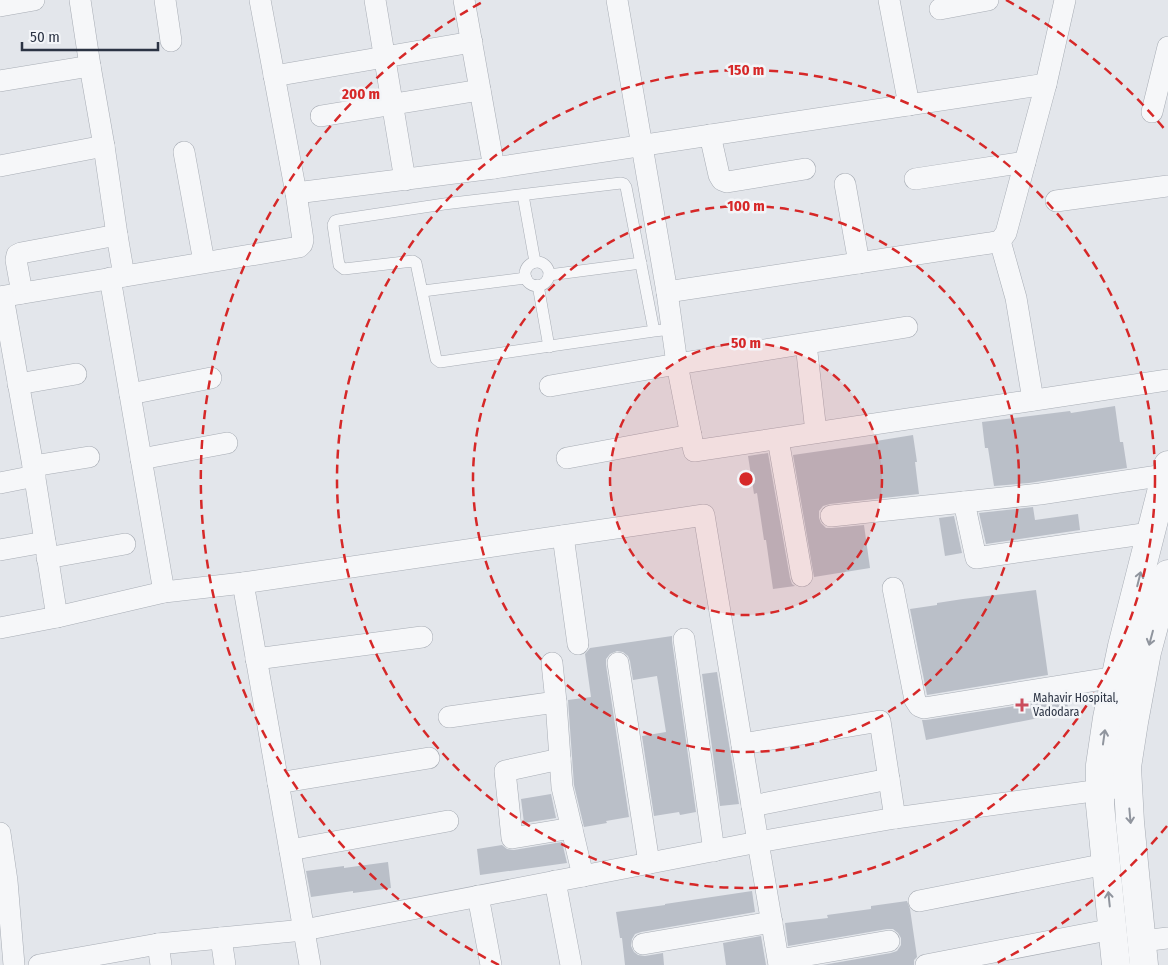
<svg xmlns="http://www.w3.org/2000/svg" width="1168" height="965" font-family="'Fira Sans Condensed',sans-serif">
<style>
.building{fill:#babfc8}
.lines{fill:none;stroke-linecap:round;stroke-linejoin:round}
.service-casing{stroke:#a8adb5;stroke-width:12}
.minor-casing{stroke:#a8adb5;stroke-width:22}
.tertiary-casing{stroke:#a8adb5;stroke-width:29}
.service{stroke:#f6f7f9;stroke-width:11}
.minor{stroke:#f6f7f9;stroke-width:21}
.tertiary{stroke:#f6f7f9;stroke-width:28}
.oneway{stroke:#90959e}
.ring{fill:none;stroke:#d62828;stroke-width:2.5;stroke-dasharray:9 6}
.poi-dot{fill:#cb4d5c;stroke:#f3f5f8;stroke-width:2}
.labels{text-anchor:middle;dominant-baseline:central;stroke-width:5;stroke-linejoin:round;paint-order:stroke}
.poi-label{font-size:12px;fill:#2b3343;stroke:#f3f5f8;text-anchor:start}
.centre{fill:#d62828;stroke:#f3f5f8;stroke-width:2.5}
.ring-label{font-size:15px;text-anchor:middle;font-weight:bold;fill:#d62828;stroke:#f3f5f8;stroke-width:5;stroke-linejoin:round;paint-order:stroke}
</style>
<rect width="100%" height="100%" fill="#e3e6eb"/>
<g class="building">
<path d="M1115 406 1120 442H1123L1127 468 1029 483 994 486 988 448H985L982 422 1070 411 1071 413Z"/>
<path d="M913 435 917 462H915L919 494 830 504 823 506 819 511V518L821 523 826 528H832L864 525 870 568 814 577 793 455 876 443V441Z"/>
<path d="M768 453 790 578 792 584 795 586 773 589 766 540H764L757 493 754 494 748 456Z"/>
<path d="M1033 507 1035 520 1078 514 1080 530 986 544 979 513Z"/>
<path d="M954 516 962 553 945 556 939 518Z"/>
<path d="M1036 590 1048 675 927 695 910 609 937 605V603L963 599Z"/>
<path d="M672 636V641L696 812 680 815 679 812 654 816 642 736 666 732 657 676 633 680 630 661 628 656 623 652 617 651 610 654 606 659V665L629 817 606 821 607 823 584 827 574 785 568 700 591 697 585 654 590 648Z"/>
<path d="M717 672 739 804 720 806 702 674Z"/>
<path d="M1066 698 1069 712 926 740 922 720H926Z"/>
<path d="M551 794 556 818 524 823 521 799Z"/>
<path d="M562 842 567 863 480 875 477 849 502 845 507 849 514 850Z"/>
<path d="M388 862 391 888 353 893V891L311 897 306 871 344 866V868Z"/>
<path d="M752 891 755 912 641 932 635 934 632 939 631 946 634 952 638 955 645 956 663 953 664 965H625L622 938H620L616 912 665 905V904Z"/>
<path d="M907 901 910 909 917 957 914 960V965H823L891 953 897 951 901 945V938L898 933 893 929H887L788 946 785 923 828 918 827 915 871 909V906Z"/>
<path d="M761 936 766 965H726L723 943Z"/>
</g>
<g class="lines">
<g class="service-casing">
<g id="service">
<path d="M523 195 535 262"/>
<circle cx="537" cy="274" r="12"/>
<path d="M549 275 641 263"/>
<path d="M538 285 549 347"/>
<path d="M423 291 526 278"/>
<path d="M654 331 626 187 624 184 621 183 444 204 338 220 335 221 333 225 339 265 344 269 413 261 416 263 436 359 440 362 654 331 672 329"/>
</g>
</g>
<g class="minor-casing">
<g id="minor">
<path d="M80 0 90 66 104 146 117 235 124 276"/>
<path d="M165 0 171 41"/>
<path d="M375 0 405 180"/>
<path d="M464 0 494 168"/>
<path d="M617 0 667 292 677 364 694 451 1168 380"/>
<path d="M889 0 909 105"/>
<path d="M0 6 34 0"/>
<path d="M940 9 988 0"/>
<path d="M274 76 472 42"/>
<path d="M0 81 90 66"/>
<path d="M1152 112 1168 47"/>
<path d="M321 116 480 90"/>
<path d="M710 135 719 175 722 180 727 182 805 169"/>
<path d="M184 152 204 262"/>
<path d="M0 166 104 146"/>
<path d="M915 179 1025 162"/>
<path d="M845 184 859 263"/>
<path d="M296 193 494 168 1046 84"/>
<path d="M1056 201 1168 186"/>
<path d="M1000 241 1016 298 1033 400"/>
<path d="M110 278 164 592"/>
<path d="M667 292 990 243 1000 241 1006 233 1046 84 1065 0"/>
<path d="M22 293 16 260 17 255 21 253 117 235"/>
<path d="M0 297 299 247 302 244 303 240 296 193 260 0"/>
<path d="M3 297 33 466 57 617"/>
<path d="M806 344 816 432"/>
<path d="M18 384 76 374"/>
<path d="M550 386 677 364 907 327"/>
<path d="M130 394 211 378"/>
<path d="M778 439 802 576"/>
<path d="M567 458 691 435"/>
<path d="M141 459 227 443"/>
<path d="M33 466 89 457"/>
<path d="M0 483 35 476"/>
<path d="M964 502 976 558 1150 533"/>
<path d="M831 516 1040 494 1165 475"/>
<path d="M563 536 578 644"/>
<path d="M0 550 45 542"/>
<path d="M47 558 125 544"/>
<path d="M243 583 310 965"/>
<path d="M893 588 915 700 919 706 924 708 1116 677"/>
<path d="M0 628 57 617 164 592 243 583 704 515 758 842 779 965"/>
<path d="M684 639 714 851"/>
<path d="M256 659 422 637"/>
<path d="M552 663 556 702 562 787 583 876"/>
<path d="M618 663 649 863"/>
<path d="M449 717 556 702"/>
<path d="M742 744 880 721 895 818"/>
<path d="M560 759 505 771 512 838 572 828"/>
<path d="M278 783 429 758"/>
<path d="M752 806 889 779"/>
<path d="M0 833 7 881 14 965"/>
<path d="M290 850 448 821"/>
<path d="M555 881 571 965"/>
<path d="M478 896 491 965"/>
<path d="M919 901 1106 864"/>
<path d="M221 938 225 965"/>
<path d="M1142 941 1168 938"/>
<path d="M158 944 161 965"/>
<path d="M643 944 772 922"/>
<path d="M779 960 889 941"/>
<path d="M39 965 158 944 304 930 758 842 895 818 1115 788"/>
<path d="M926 965 1113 929"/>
</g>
</g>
<g class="tertiary-casing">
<g id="tertiary">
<path d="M1116 965 1100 805V765L1107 718 1122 646 1168 465"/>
<path d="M1144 965 1130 822 1127 767 1134 722 1147 652 1168 574"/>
</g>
</g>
<use href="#service" class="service"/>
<use href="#minor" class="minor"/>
<use href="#tertiary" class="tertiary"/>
</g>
<defs><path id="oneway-shaft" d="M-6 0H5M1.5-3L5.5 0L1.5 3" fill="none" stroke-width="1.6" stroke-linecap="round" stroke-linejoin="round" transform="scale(1.25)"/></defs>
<g class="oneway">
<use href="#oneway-shaft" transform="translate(1139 579) rotate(-76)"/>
<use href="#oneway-shaft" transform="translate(1151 638) rotate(105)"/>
<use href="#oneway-shaft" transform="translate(1104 737) rotate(-82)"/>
<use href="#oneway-shaft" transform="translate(1130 816) rotate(85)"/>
<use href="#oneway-shaft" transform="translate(1109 899) rotate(-96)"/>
</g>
<circle cx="746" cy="479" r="136" fill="#d62828" fill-opacity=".12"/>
<g class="ring">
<circle cx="746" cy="479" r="136"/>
<circle cx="746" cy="479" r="273"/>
<circle cx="746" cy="479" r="409"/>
<path d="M1167 826A545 545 0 0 1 993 965M499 965A545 545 0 0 1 486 0M1006 0A545 545 0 0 1 1167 132"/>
</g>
<path class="poi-dot" d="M1019.5 697.5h5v5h5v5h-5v5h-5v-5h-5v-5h5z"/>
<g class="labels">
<g class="poi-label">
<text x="1033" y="698">Mahavir Hospital,<tspan x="1033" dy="14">Vadodara</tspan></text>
</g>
</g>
<circle cx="746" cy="479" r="8" class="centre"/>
<g class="ring-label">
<text x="746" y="75">150 m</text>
<text x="361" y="99">200 m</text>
<text x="746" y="211">100 m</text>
<text x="746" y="348">50 m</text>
</g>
<path d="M22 42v8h136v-8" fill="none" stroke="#2b3343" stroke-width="2.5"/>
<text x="30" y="42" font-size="15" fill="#2b3343" stroke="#f3f5f8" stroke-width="4" paint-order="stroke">50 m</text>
</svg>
